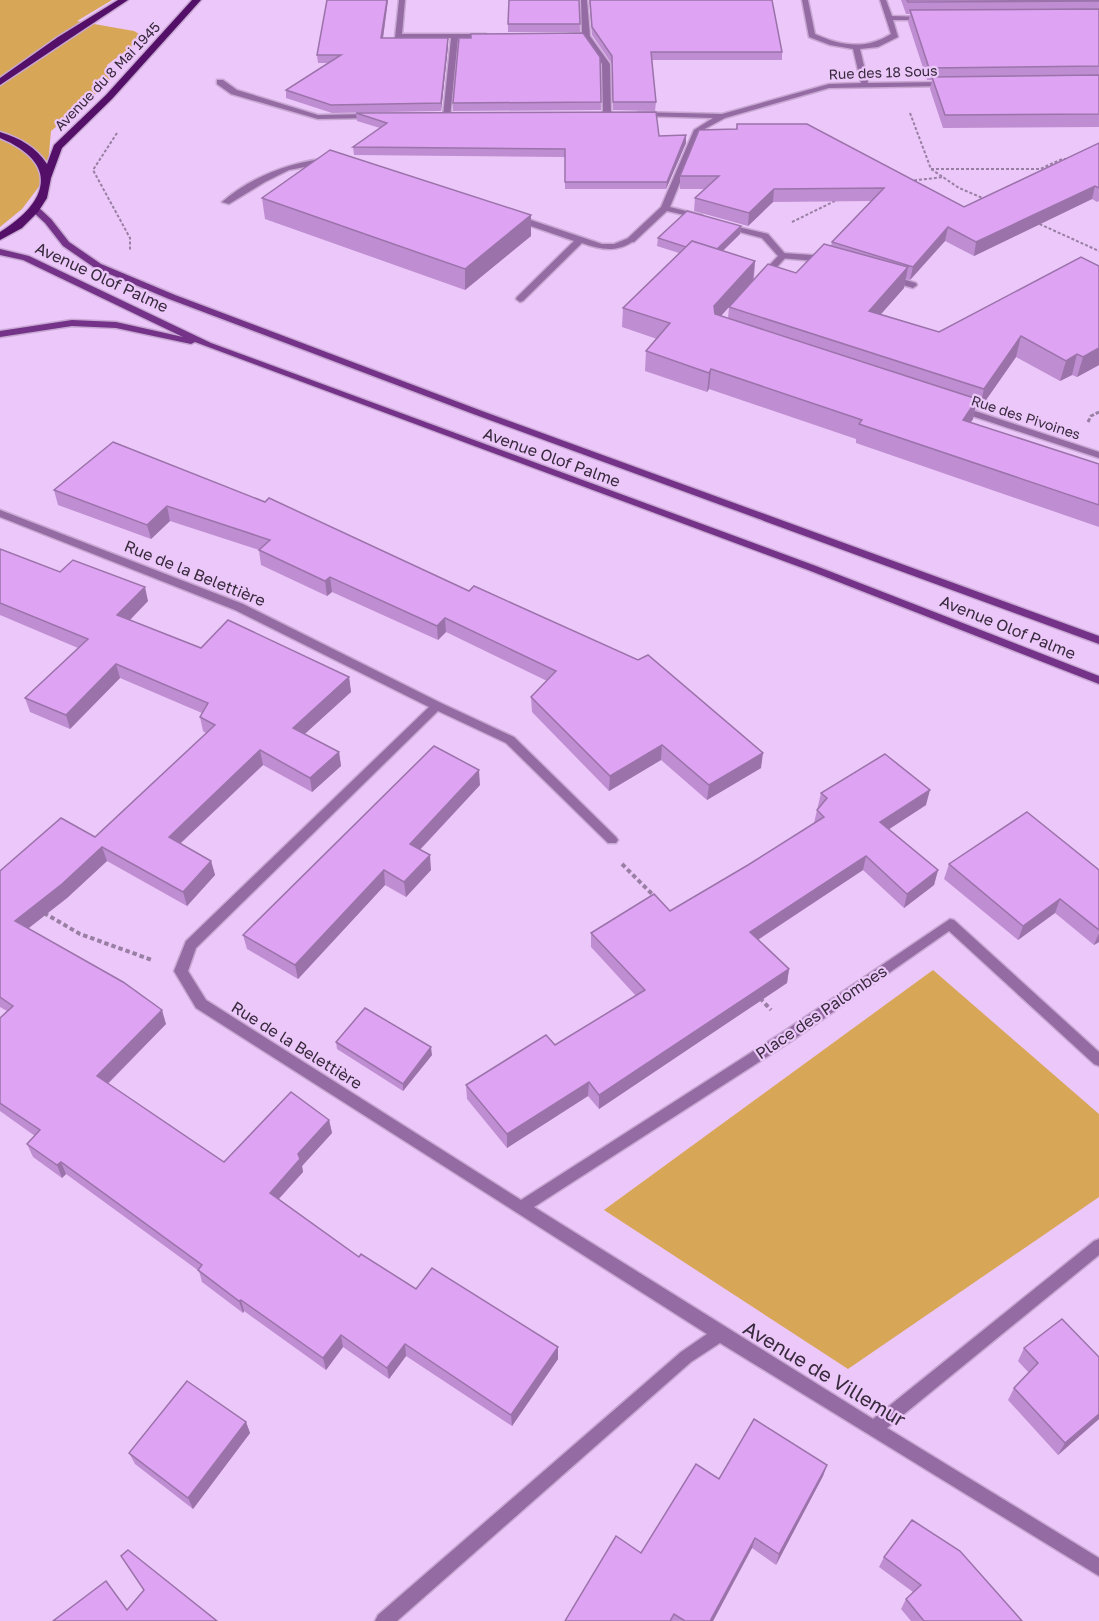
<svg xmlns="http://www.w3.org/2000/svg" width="1099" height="1621" font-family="'Golos Text',sans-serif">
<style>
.green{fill:#d8a657}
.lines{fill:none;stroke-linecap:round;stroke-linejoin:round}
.service-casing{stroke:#c8a8d3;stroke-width:3}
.minor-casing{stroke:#c8a8d3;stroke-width:3}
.secondary-casing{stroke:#c8a8d3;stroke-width:3}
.primary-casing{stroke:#c8a8d3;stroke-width:3}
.path-far2{stroke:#997fa3;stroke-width:2;stroke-dasharray:3 2;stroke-linecap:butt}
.path-far1{stroke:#997fa3;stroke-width:3;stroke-dasharray:4 2;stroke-linecap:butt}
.path{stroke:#997fa3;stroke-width:4;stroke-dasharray:4.5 3;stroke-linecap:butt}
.service{fill:#956ba4;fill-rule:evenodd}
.minor{fill:#956ba4;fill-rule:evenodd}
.secondary{fill:#743388;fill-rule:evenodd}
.primary{fill:#541068;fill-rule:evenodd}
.wall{fill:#bf8dd1;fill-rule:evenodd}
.shaded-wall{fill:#9b73aa}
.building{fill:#dea4f3;stroke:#9b73aa;stroke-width:1.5}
.labels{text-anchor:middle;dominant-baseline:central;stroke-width:4.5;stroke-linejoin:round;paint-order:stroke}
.far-street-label{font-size:14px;fill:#382a3d;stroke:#ecc7f9}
.street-label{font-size:16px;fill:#382a3d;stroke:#ecc7f9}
.near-street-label{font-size:20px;fill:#382a3d;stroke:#ecc7f9}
</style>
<rect width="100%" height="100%" fill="#ecc7f9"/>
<g class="green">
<path d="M0 0H112L77 21 134 31 144 37 107 65 110 82 51 131 47 176 22 209 0 227Z"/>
<path d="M933 970 1099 1114V1197L848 1369 604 1210Z"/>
</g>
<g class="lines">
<g class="service-casing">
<g id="service">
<path d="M328 158 332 160 331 162 289 170 265 182 229 204 222 202C250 177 291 162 328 158Z"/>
<path d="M513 216H519L602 244H614L631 237 635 240C618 253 601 250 582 243L523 301 520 302 516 299 517 297 574 241 513 220Z"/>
<path d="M783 253 826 256 830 259 826 262 780 258V254Z"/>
<path d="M889 275 916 283 917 285 913 288 886 280 885 278Z"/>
</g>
</g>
<g class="minor-casing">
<g id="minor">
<path d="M399 0H405L402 34H486L490 36 486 38H458L450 118 443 116 451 38H395Z"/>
<path d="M581 0H587L590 36 610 64 611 114 607 116 603 114 602 64 584 38H569L565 36 569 34H582Z"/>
<path d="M802 0H808L815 34C841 46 866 50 891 34L880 0H886L892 16 925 17 926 18 923 20H893L898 37 878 47 860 49 868 83 945 82 949 84 945 86 829 88 725 118 701 131 670 207 702 215V219L667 211 634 242H628V238L661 207 694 130 713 118 641 116H638V112L722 114 829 84 861 83 853 49 830 45 809 37Z"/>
<path d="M217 80H223L237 90 318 115 371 114 375 116 371 118 318 119 231 94 217 84Z"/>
<path d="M721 223 768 234 787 256 767 278H761V274L778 256 762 238 721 227Z"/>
<path d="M960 406 1099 452V458L957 411 955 409Z"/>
<path d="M0 510 243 604 441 703 514 737 616 837 618 840 616 843H608L506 743 438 711 196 948 188 971 206 1000 521 1200 783 1032 950 919 954 920 1099 1052V1066L1094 1064 949 931 793 1040 534 1207 873 1419 1094 1241 1099 1239V1255L887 1428 1099 1558V1576L720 1343 691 1362 397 1621H375L378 1615 681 1352 707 1334 196 1008 174 971 186 941 429 707 235 610 0 517Z"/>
</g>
</g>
<g class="secondary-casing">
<g id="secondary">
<path d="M32 207H38L51 219 69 242 101 264 175 295 482 411 1099 636V644L476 415 169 299 95 268 63 246 45 223 32 211Z"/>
<path d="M0 249 29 256 211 343 816 566 1099 676V684L808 570 195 342 191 344 116 328 72 326 0 337V331L72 320 116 322 183 337 23 260 0 255Z"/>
</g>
</g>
<g class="primary-casing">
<g id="primary">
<path d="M118 0H128L0 85V78L58 37Z"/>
<path d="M192 0H201L112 99 62 148 51 178 47 198 38 212 22 228 0 240V232C49 202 60 163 0 138V132C20 138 36 147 47 164L54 145 106 95Z"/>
</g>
</g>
<g class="path-far2">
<path d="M910 113 931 169 959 188 985 199"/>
<path d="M117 133 93 170 130 238V250"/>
<path d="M931 169H1040L1062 159H1068"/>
<path d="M909 181 944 177"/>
<path d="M792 222 839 199"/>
<path d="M1035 222 1099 251"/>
</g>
<path class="path-far1" d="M1088 422 1091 416 1099 412"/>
<g class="path">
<path d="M622 864 655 897"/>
<path d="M44 913 80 934 152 960"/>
<path d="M760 998 771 1010"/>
</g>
<use href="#service" class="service"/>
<use href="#minor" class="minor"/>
<use href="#secondary" class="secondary"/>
<use href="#primary" class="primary"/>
</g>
<g class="wall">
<path d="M327 0H388L383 38H448V46L441 111 332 113 286 98V90L329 63H318L317 55Z"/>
<path d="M579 0 580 32H508V24Z"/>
<path d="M589 0H772L782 52V60H652L656 102 655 111 613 110 612 64 592 35Z"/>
<path d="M901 0H1099V127L943 128 930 89 932 80H927L908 22 910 14H906Z"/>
<path d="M600 57 601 110 453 111V103Z"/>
<path d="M356 113 659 136 686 135V143L666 189H565V157L354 155 353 147 380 128 357 121Z"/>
<path d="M737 124 964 207 1099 143V201L1097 202 1092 199 974 256 945 241 910 280 905 279 904 288 881 314 939 332 1081 257 1099 365 1077 377 1072 375 1060 381 1016 357 979 410 975 409 973 419 970 423 1099 464V527L856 443V439L709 389 707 392 645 371 646 351 657 339 622 327 623 308 679 253 657 246 658 238 741 226 740 234 723 251 755 261 754 279 796 273 831 246 832 242 871 201 773 202 748 226 694 211 695 198 705 189H680V176L736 129ZM729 307 728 318 721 316Z"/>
<path d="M262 198 531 215V236L465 290 265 219Z"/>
<path d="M113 442 761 768 707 800 661 760 609 791 532 712 531 697 547 681 446 632 438 640 332 592 327 596 261 565 259 550 170 521 151 539 58 505 54 490Z"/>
<path d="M0 549 60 572 148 601 130 620 201 648 349 677 351 692 304 734 339 752 341 766 312 792 263 765 180 844 211 861 215 875 187 906 107 861 67 898 28 928 166 1024 108 1084 224 1162 329 1120 332 1133 302 1166 303 1172 279 1199 359 1257 416 1289 558 1359 512 1426 406 1356 389 1379 343 1347 326 1370 244 1311 243 1313 202 1282 199 1271 66 1174 62 1178 33 1157 27 1144 35 1136 0 1111V1018L7 1011 0 1007V871L95 837 206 733 203 731 200 717 202 713 120 678 70 729 30 712 25 698 78 648 0 615Z"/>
<path d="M480 785 420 850 431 870 406 897 385 885 298 979 247 949 243 935Z"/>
<path d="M821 793 926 805 889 829 938 870 934 885 904 908 863 870 758 940 789 969 787 983 599 1109 588 1096 507 1148 467 1099 466 1085 555 1045 636 996 591 947V933L670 911 748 865 814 823Z"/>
<path d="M949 864 1099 870V942L1094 945 1055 913 1018 940 944 879Z"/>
<path d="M336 1042 432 1055 403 1091 337 1049Z"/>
<path d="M1024 1348 1099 1419 1058 1455 1008 1400 1014 1388 1029 1373 1018 1361Z"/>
<path d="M246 1422 250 1433 193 1509 135 1464 129 1453Z"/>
<path d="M827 1465 823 1476 776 1565 752 1548 713 1621H565L641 1553 719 1479Z"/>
<path d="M884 1557 1022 1621H911L901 1609 906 1599 913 1592 879 1567Z"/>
</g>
<g class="shaded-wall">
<path d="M387 0H388L382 45 381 38Z"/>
<path d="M448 38V46L441 111V103Z"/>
<path d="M686 135V143L666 189 667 182Z"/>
<path d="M1095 186 1092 199 974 256 976 242Z"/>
<path d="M774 189 773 202 748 226 749 213Z"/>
<path d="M531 215V236L465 290V269Z"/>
<path d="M741 226 740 234 710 263 711 255Z"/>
<path d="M948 227 945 241 910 280 913 267Z"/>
<path d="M755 261 753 280 712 326 714 306Z"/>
<path d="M908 267 904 288 866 331 869 311Z"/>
<path d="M1021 336 1016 357 979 410 984 389Z"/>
<path d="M1099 348V365L1077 377 1083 357Z"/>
<path d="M1077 354 1072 375 1060 381 1066 361Z"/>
<path d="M711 369 709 389 707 392 709 373Z"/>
<path d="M977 399 973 419 958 440 963 420Z"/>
<path d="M167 506 170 521 151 539 147 525Z"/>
<path d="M330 577 332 592 327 596 325 581Z"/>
<path d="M145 587 148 601 121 629 117 615Z"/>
<path d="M445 618 446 632 438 640 437 626Z"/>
<path d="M116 664 120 678 70 729 66 715Z"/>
<path d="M349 677 351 692 296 742 293 728Z"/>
<path d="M662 745 661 760 609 791 610 776Z"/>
<path d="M260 750 263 765 172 851 169 837Z"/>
<path d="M339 752 341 766 312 792 310 778Z"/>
<path d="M763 753 761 768 707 800 709 785Z"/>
<path d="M479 770 480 785 411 859 410 844Z"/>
<path d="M930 790 926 805 877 837 880 822Z"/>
<path d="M102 847 107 861 67 898 20 935 15 921Z"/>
<path d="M430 855 431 870 406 897 404 882Z"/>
<path d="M866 856 863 870 748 946 750 932Z"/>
<path d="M211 861 215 875 187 906 183 892Z"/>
<path d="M384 870 385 885 298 979 295 965Z"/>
<path d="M938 870 934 885 904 908 907 894Z"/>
<path d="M1060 899 1055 913 1018 940 1023 926Z"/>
<path d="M1099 933V942L1094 945Z"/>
<path d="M789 969 787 983 599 1109V1095Z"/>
<path d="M162 1010 166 1024 102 1089 97 1076Z"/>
<path d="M431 1047 432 1055 403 1091V1084Z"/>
<path d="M589 1082 588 1096 507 1148V1134Z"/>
<path d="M329 1120 332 1133 302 1166 303 1172 273 1205 270 1193 298 1154Z"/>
<path d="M61 1162 66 1174 62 1178 57 1165Z"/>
<path d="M241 1300 244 1311 243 1313 239 1301Z"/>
<path d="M341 1335 343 1347 326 1370 323 1358Z"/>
<path d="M405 1344 406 1356 389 1379 387 1368Z"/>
<path d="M558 1347V1359L512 1426 511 1415Z"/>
<path d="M1099 1414V1419L1058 1455 1065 1443Z"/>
<path d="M246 1422 250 1433 193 1509 188 1498Z"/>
<path d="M827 1465 823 1476 776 1565 779 1554Z"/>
<path d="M755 1538 752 1548 713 1621H710Z"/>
</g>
<g class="building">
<path d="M327 0H387L381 38H448L441 103 331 105 286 90 341 55H317Z"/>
<path d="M509 0H579L580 24H508Z"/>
<path d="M590 0H772L782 52H651L656 102H613L612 56 592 27Z"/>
<path d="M907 0H1099V1L908 2Z"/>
<path d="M1099 9V66L929 68 910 10Z"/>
<path d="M583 33 600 57 601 102 453 103 459 38H471V34Z"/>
<path d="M1099 75V114L945 115 932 77Z"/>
<path d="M656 112 659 136 686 135 667 182H565V149L353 147 387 123 356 113Z"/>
<path d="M737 124H807L964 207 1099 143V188L1095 186 976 242 948 227 913 267 832 242 884 188 774 189 749 213 695 198 719 176H680L699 130 737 129Z"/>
<path d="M330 150 531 215 465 269 262 198Z"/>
<path d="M687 211 741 226 717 249 692 241 686 247 658 238Z"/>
<path d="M692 241 755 261 714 306 715 314 977 399 963 420 1099 464V505L859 424 862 420 711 369 709 373 646 351 670 323 623 308Z"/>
<path d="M824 244 908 267 869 311 939 332 1081 257 1099 266V348L1083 357 1077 354 1066 361 1021 336 984 389 729 307 768 264 796 273Z"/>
<path d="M113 442 265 502 269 498 469 591 474 586 638 660 648 655 763 753 709 785 662 745 610 776 531 697 556 671 445 618 437 626 330 577 325 581 259 550 270 540 167 506 147 525 54 490Z"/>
<path d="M0 549 60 572 73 560 145 587 117 615 201 648 228 620 349 677 293 728 339 752 310 778 260 750 169 837 211 861 183 892 102 847 62 884 15 921 123 982 162 1010 97 1076 224 1162 291 1092 329 1120 298 1154 300 1159 270 1193 359 1257 361 1254 416 1289 432 1268 558 1347 511 1415 405 1344 387 1368 341 1335 323 1358 241 1300 239 1301 198 1270 202 1265 61 1162 57 1165 27 1144 40 1130 0 1103V1018L13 1006 0 997V871L61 818 95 837 215 725 200 717 208 703 116 664 66 715 25 698 88 639 0 603Z"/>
<path d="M434 746 479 770 410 844 430 855 404 882 384 870 295 965 243 935Z"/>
<path d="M885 754 930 790 880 822 938 870 907 894 866 856 750 932 789 969 599 1095 589 1082 507 1134 466 1085 546 1035 555 1045 645 990 591 933 654 894 670 911 748 865 824 817 817 810 827 798 821 793Z"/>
<path d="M1027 812 1099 870V930L1060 899 1023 926 949 864Z"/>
<path d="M365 1008 431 1047 403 1084 336 1042Z"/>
<path d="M1062 1319 1099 1357V1414L1065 1443 1014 1388 1038 1363 1024 1348Z"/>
<path d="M187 1381 246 1422 188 1498 129 1453Z"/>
<path d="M754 1419 827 1465 779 1554 755 1538 710 1621H685L674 1614 670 1621H565L616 1536 641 1553 696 1464 719 1479Z"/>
<path d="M912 1520 960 1551 1022 1621H924L906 1599 921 1585 884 1557Z"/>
<path d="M128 1550 217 1621H53L106 1581 127 1610 144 1590 121 1556Z"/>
</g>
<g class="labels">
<g class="far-street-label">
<text transform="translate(883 72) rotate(-2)">Rue des 18 Sous</text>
<text transform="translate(107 76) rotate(-46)">Avenue du 8 Mai 1945</text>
<text transform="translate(1026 417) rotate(18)">Rue des Pivoines</text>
</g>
<g class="street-label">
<text transform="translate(102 277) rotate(25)">Avenue Olof Palme</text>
<text transform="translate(552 457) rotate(20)">Avenue Olof Palme</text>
<text transform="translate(195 573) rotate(22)">Rue de la Belettière</text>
<text transform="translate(1008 627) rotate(22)">Avenue Olof Palme</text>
<text transform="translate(821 1012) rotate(-34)">Place des Palombes</text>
<text transform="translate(297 1045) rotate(32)">Rue de la Belettière</text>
</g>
<g class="near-street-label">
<text transform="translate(825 1373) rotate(31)">Avenue de Villemur</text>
</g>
</g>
</svg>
